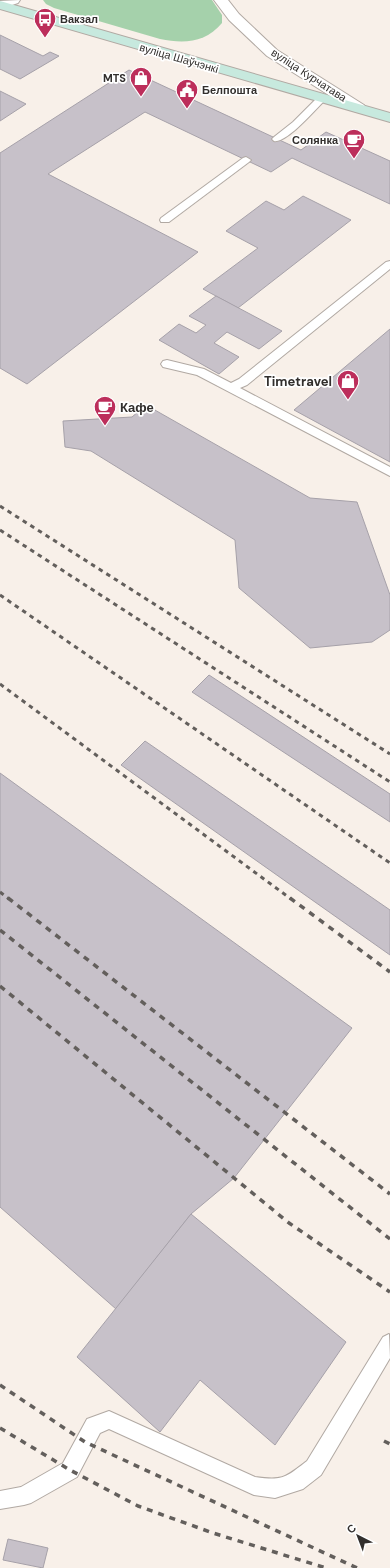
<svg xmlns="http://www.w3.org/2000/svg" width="390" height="1568" font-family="'DM Sans',sans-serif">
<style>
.green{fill:#a5d1ab}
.building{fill:#c7c1c9;stroke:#a6a1a9}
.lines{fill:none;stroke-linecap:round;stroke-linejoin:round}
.service-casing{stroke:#b1a9a3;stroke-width:2}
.minor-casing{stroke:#b1a9a3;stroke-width:2}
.secondary-casing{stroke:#b1a9a3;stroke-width:2}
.service{fill:#fff;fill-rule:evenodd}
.minor{fill:#fff;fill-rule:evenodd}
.secondary{fill:#c7e9de;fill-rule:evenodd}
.rail-far1{stroke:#635f5c;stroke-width:3;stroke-dasharray:4.5 4.5;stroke-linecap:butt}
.rail{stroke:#635f5c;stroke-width:3.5;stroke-dasharray:6 6;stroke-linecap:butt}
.labels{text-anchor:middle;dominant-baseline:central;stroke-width:3.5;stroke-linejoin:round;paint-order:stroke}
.far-poi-label{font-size:11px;font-weight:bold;fill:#322f2d;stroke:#fff;text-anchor:start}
.far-street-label{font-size:11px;fill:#322f2d;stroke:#fff}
.poi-label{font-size:13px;font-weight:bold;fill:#322f2d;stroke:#fff;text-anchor:end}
</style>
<rect width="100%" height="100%" fill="#f8f0e9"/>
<path class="green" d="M43 0H212L222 15V23C205 43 184 44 160 39L54 8 46 4Z"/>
<g class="building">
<path d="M0 35 43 56 50 52 59 56 20 79 0 69Z"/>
<path d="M129 70 301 150 326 132 390 161V204L292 158 271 172 145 112 48 174 198 252 27 384 0 368V153Z"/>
<path d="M0 91 26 104 0 121Z"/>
<path d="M303 196 351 220 238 308 203 289 258 248 226 231 266 201 284 210Z"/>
<path d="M216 296 282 331 259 349 227 332 214 343 239 357 219 374 159 340 179 324 196 333 206 325 189 316Z"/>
<path d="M390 329V462L294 410Z"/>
<path d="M146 405 310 498 357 502 390 595V630L372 642 310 648 239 588 235 540 91 451 65 447 63 421 132 417Z"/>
<path d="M209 675 390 794V822L192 692Z"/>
<path d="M145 741 390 910V955L121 765Z"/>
<path d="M0 773 352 1028 234 1178 191 1214 116 1309 0 1207Z"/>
<path d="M191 1214 346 1342 275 1445 200 1380 160 1432 77 1357Z"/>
<path d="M8 1539 48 1548 43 1568 3 1560Z"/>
</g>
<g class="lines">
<g class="service-casing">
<g id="service">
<path d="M322 95 327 98 325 100C316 109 286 144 274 141L272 139 274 137 293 122 319 96Z"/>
<path d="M246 157 251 160 249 162 169 222H161L160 220 161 218 243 158Z"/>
<path d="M390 261V269L247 385 240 388 390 467V476L197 375 163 367 161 364 163 361 167 360 204 369 231 383 239 379 386 262Z"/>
<path d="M389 1334 390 1358 321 1475 303 1489 275 1498 254 1495 109 1429 100 1433 77 1477 31 1503 24 1505 0 1509V1491L21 1487 63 1463 87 1419 109 1411 255 1477C283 1481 285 1478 307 1461L383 1337Z"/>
</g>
</g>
<g class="minor-casing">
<g id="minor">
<path d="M20 0 18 3 0 9V1Z"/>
<path d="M214 0H228L239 14 277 50 364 105 366 108 364 111 359 112 354 111 267 56 229 20Z"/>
</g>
</g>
<g class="secondary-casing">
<path id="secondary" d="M0 1 390 113V122L0 9Z"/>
</g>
<use href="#service" class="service"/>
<use href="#minor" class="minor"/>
<use href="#secondary" class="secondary"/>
<g class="rail-far1">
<path d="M0 506 390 754"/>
<path d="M0 530 390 782"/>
<path d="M0 595 390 863"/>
<path d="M0 684 291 899"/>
<path d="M0 892 9 899"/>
</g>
<g class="rail">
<path d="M8 898 390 1194"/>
<path d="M290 898 390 972"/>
<path d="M0 930 390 1239"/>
<path d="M0 986 289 1223 390 1292"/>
<path d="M0 1385 85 1442 357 1568"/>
<path d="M0 1428 70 1470 138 1506 213 1533 326 1568"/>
<path d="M384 1441 390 1444"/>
</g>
</g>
<defs>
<g id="bus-pin" transform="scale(1.15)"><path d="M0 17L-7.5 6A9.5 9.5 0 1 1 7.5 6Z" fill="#bc2e5b" stroke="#fff"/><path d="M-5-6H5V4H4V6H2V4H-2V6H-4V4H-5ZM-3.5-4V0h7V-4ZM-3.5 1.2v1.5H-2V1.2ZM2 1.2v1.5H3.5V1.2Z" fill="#fff"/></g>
<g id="shop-pin" transform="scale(1.15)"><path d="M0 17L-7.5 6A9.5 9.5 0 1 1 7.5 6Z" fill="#bc2e5b" stroke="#fff"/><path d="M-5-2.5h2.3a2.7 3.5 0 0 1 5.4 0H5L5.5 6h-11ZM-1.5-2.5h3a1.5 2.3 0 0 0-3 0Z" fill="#fff"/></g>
<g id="civic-pin" transform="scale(1.15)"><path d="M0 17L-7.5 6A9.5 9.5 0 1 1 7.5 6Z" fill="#bc2e5b" stroke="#fff"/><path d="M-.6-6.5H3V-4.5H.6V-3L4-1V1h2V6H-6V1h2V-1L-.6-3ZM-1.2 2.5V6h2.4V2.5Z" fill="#fff"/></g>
<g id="cafe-pin" transform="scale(1.15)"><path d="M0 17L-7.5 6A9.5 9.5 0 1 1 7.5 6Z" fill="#bc2e5b" stroke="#fff"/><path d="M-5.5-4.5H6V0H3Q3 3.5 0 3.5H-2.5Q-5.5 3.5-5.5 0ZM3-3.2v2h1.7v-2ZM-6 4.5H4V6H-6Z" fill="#fff"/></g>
</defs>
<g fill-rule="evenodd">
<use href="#bus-pin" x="45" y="19"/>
<use href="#shop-pin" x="141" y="78"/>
<use href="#civic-pin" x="187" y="90"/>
<use href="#cafe-pin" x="354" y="140"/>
<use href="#shop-pin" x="348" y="381"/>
<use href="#cafe-pin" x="105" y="407"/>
</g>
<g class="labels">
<g class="far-poi-label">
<text x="60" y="19">Вакзал</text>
<text x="126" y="78" text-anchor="end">MTS</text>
<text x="202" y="90">Белпошта</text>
<text x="338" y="140" text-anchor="end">Солянка</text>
</g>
<g class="far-street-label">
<text transform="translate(179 58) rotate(16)">вуліца Шаўчэнкі</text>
<text transform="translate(309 75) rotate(33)">вуліца Курчатава</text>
</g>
<g class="poi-label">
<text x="332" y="381">Timetravel</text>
<text x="120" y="407" text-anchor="start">Кафе</text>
</g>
</g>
<g transform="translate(358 1536) rotate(318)" stroke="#ffffff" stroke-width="3" paint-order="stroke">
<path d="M0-3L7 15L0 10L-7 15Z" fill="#322f2d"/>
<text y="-6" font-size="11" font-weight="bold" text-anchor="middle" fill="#322f2d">С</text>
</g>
</svg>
